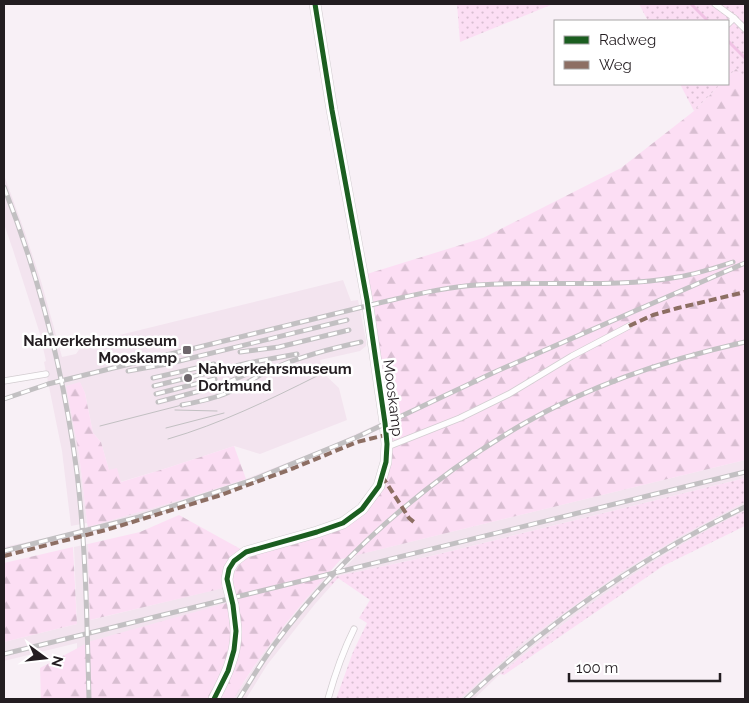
<svg xmlns="http://www.w3.org/2000/svg" width="749" height="703" font-family="Raleway,sans-serif">
<style>
.built{fill:#f3e4ef;fill-rule:evenodd}
.grass{fill:url(#grass-dots)}
.forest{fill:url(#forest-firs)}
.lines{fill:none;stroke-linecap:round;stroke-linejoin:round}
.stream{stroke:#f1c2e5;stroke-width:3}
.lane-casing{stroke:#d3cdd1;stroke-width:7}
.street-casing{stroke:#d3cdd1;stroke-width:12}
.lane{stroke:#fefdfe;stroke-width:5.5}
.street{stroke:#fefdfe;stroke-width:11}
.tram{stroke:#c2c0c2;stroke-width:1}
.rail-casing{stroke:#c2c0c2;stroke-width:5}
.rail{stroke:#fff;stroke-width:3;stroke-dasharray:9;stroke-linecap:butt}
.street-bridge-casing{stroke:#d3cdd1;stroke-width:12;stroke-linecap:butt}
.street-bridge{stroke:#fefdfe;stroke-width:11}
.quiet{stroke:#8d6e63;stroke-width:4;stroke-dasharray:8 4;stroke-linecap:butt}
.cycleway-casing{stroke:#fff;stroke-width:8}
.cycleway{stroke:#1b5e20;stroke-width:5}
.poi-dot{fill:#6e676c;stroke:#fff;stroke-width:2}
.labels{text-anchor:middle;dominant-baseline:central;stroke-width:5;stroke-linejoin:round;paint-order:stroke}
.poi-label{font-size:15px;font-weight:bold;fill:#231d21;stroke:#fff;text-anchor:end}
.street-label{font-size:15px;fill:#231d21;stroke:#fff}
</style>
<defs>
<pattern id="grass-dots" width="8" height="8" patternUnits="userSpaceOnUse" patternTransform="scale(1.25)"><rect width="8" height="8" fill="#fcdef4"/><path d="M2 2h.1M6 6h.1" fill="none" stroke="#d8bed1" stroke-width="1.8" stroke-linecap="round"/></pattern>
<pattern id="forest-firs" width="22" height="20" patternUnits="userSpaceOnUse" patternTransform="scale(1.25)"><rect width="22" height="20" fill="#fcdef4"/><path d="M5 1l3.5 6h-7zM16 11l3.5 6h-7z" fill="#d8bed1"/></pattern>
</defs>
<rect width="100%" height="100%" fill="#f8f0f6"/>
<g class="built">
<path d="M4 175 24 230 41 281 62 357 76 354 83 344 343 280 351 301 358 300 366 340V346L360 351 320 360 323 373 339 388 347 420 260 454 234 446 167 468 120 482 109 470 101 442 93 433 85 393 80 383 67 386 79 454 87 523 71 526 62 451 44 362 46 361 40 334 13 250 4 224Z"/>
<path d="M380 423 381 429 271 475 201 499 150 515 94 531 4 554V547L56 536 184 499 246 479 330 446Z"/>
<path d="M745 460V478L431 556 337 576 330 585 331 586 315 604 267 665 246 699H234L239 690 266 649 321 581 77 653V643L4 661V642L77 624 74 547 88 544 91 620ZM356 556 337 576 323 579 341 559Z"/>
<path d="M745 502V511L670 551 625 580 577 614 534 646 500 674 474 699H460L525 641 620 573 681 536Z"/>
</g>
<g class="grass">
<path d="M457 4H553L460 42Z"/>
<path d="M639 4H745V78L736 69 728 77V21H648Z"/>
<path d="M680 84H721L694 111Z"/>
<path d="M745 478V502L681 536 620 573 525 641 460 699H336L353 652 367 623 359 618 370 600 338 578 331 586 329 584 337 576 431 556Z"/>
<path d="M745 511V526L663 566 504 675 500 674C576 612 656 553 745 511Z"/>
</g>
<g class="forest">
<path d="M736 69 745 78V460L341 559C321 581 302 603 284 626 266 649 248 673 234 699H41L40 668 91 641 227 603 228 587 90 620 88 544 140 532 179 515 246 552 342 523 382 490 390 440 372 295 367 274 483 238 621 168 694 111 721 84H728V77Z"/>
<path d="M80 382 85 393 93 433 101 442 109 470 117 468 121 482 167 468 234 446 246 479 184 499 88 527 87 523 79 454 66 386Z"/>
<path d="M73 547 77 624 4 642V563Z"/>
</g>
<g class="lines">
<g class="stream">
<path d="M691 4 708 21"/>
<path d="M728 41 745 58"/>
</g>
<g class="lane-casing">
<g id="lane">
<path d="M715 4 734 18 745 29"/>
<path d="M728 24 734 18"/>
<path d="M4 381 46 374"/>
<path d="M387 447 460 418 509 394 572 356 629 326"/>
<path d="M328 699C335 674 342 653 354 629"/>
</g>
</g>
<g class="street-casing">
<g id="street">
<path d="M228 586 227 579 229 569 234 561 246 552 317 532 343 523 362 509 379 486 386 462 387 444 385 423 367 300 332 110 315 4"/>
<path d="M214 699C225 678 236 656 236 632 236 623 234 614 233 605"/>
</g>
</g>
<use href="#lane" class="lane"/>
<use href="#street" class="street"/>
<g class="tram">
<path d="M175 410 217 411"/>
<path d="M100 426 182 405"/>
<path d="M166 428 224 413"/>
<path d="M168 439C220 424 269 400 317 376"/>
</g>
<g class="rail-casing">
<g id="rail">
<path d="M4 187C40 279 64 375 77 473 86 548 87 624 89 699"/>
<path d="M240 352 279 347 349 330"/>
<path d="M128 371 167 364 347 320"/>
<path d="M153 378 214 364"/>
<path d="M154 386 248 363 297 354"/>
<path d="M156 394 215 379"/>
<path d="M4 399 48 384 383 302C414 295 445 287 477 285 544 280 612 289 678 277 697 274 715 268 733 262"/>
<path d="M158 402 219 386 268 365"/>
<path d="M182 405C197 402 213 399 227 393 245 385 261 373 279 366 306 355 333 348 361 342"/>
<path d="M4 551 139 517 250 481 357 437 497 371 745 263"/>
<path d="M4 654 745 472"/>
<path d="M239 699C250 681 261 663 274 645 341 555 426 481 523 424 591 385 669 359 745 342"/>
<path d="M466 699C549 622 643 556 745 507"/>
</g>
</g>
<use href="#rail" class="rail"/>
<g class="street-bridge-casing">
<path id="street-bridge" d="M228 586 233 605"/>
</g>
<use href="#street-bridge" class="street-bridge"/>
<g class="quiet">
<path d="M629 326 653 315 678 308 745 292"/>
<path d="M382 476 409 518 415 523"/>
<path d="M4 556 106 530 218 496 294 468 357 442 386 435"/>
</g>
<g class="cycleway-casing">
<path id="cycleway" d="M214 699 228 671 234 650 236 631 233 605 227 579 229 569 234 561 246 552 317 532 343 523 362 509 379 486 386 462 387 444 385 423 367 300 332 110 315 4"/>
</g>
<use href="#cycleway" class="cycleway"/>
</g>
<g class="poi-dot">
<rect x="182" y="345" width="10" height="10" rx="2.5"/>
<circle cx="188" cy="378" r="5"/>
</g>
<g class="labels">
<g class="poi-label">
<text x="177" y="341">Nahverkehrsmuseum<tspan x="177" dy="17">Mooskamp</tspan></text>
<text x="198" y="369" text-anchor="start">Nahverkehrsmuseum<tspan x="198" dy="17">Dortmund</tspan></text>
</g>
<g class="street-label">
<text transform="translate(393 398) rotate(83)">Mooskamp</text>
</g>
</g>
<rect width="749" height="703" fill="none" stroke="#231d21" stroke-width="10"/>
<rect x="554" y="20" width="175" height="65" fill="#ffffff" stroke="#a7a5a6"/>
<rect x="564" y="36" width="25" height="8" fill="#1b5e20" stroke="#a7a5a6"/>
<text x="599" y="45" font-size="15" fill="#231d21">Radweg</text>
<rect x="564" y="61" width="25" height="8" fill="#8d6e63" stroke="#a7a5a6"/>
<text x="599" y="70" font-size="15" fill="#231d21">Weg</text>
<g transform="translate(45 658) rotate(105)" stroke="#ffffff" stroke-width="4" paint-order="stroke">
<path d="M0-4L9 19L0 12L-9 19Z" fill="#231d21"/>
<text y="-8" font-size="14" font-weight="bold" text-anchor="middle" fill="#231d21">N</text>
</g>
<path d="M569 673v8h151v-8" fill="none" stroke="#231d21" stroke-width="2.5"/>
<text x="576" y="673" font-size="15" fill="#231d21" stroke="#ffffff" stroke-width="4" paint-order="stroke">100 m</text>
</svg>
